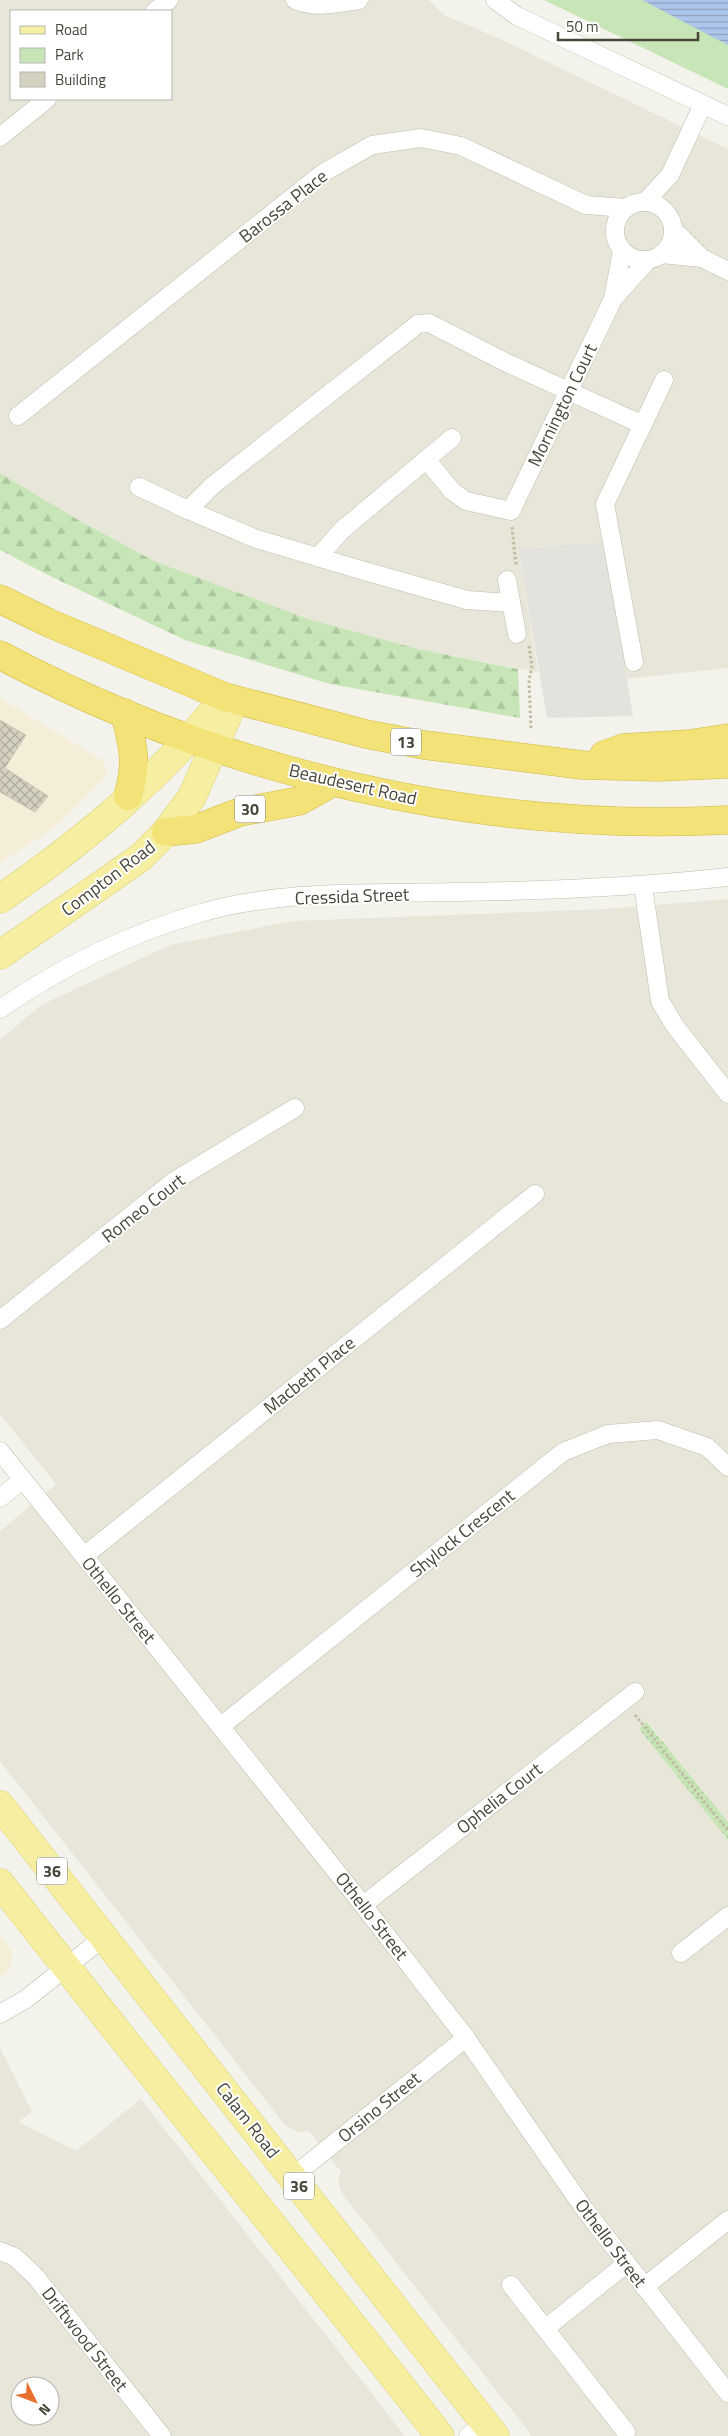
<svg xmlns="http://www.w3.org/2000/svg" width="728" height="2436" font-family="'Titillium Web',sans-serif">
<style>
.residential{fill:#e7e6d9;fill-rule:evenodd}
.commercial{fill:#f4eed8}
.industrial{fill:#e4e2dc}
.grass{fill:url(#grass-dots)}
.forest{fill:url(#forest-firs)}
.green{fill:#c7e5b7}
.water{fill:url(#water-rules)}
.building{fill:url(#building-cross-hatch);stroke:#cfcab5}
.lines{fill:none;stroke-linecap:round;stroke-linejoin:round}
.street-casing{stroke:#bfbdae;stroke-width:19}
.primary-casing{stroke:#dbd172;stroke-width:29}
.highway-casing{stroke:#d1bb47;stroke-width:29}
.path{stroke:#c0bba0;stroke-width:3;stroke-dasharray:2.5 2.5;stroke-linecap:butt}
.street{stroke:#fff;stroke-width:18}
.primary{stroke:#f6efa1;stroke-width:28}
.highway{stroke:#f2e277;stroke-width:28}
.labels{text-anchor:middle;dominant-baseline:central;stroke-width:4;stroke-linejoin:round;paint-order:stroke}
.shield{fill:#fff;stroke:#7f7d74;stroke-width:1}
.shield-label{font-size:16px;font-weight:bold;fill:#484539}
.street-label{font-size:18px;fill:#484539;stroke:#fff}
</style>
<defs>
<pattern id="grass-dots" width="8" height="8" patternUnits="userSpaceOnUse" patternTransform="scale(1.25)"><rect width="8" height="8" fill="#c7e5b7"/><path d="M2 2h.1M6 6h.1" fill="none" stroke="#acc69e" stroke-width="1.8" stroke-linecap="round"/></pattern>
<pattern id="forest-firs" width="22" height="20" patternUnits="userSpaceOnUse" patternTransform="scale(1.25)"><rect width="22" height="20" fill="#c7e5b7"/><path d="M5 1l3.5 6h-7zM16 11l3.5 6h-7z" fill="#acc69e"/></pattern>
<pattern id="water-rules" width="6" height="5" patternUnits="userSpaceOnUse" patternTransform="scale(1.25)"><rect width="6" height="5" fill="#adc5eb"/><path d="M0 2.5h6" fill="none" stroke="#8fa2bf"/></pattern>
<pattern id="building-cross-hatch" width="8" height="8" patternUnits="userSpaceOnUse" patternTransform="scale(1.25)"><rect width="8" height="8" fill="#d5d1c1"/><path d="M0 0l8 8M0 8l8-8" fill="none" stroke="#afab9e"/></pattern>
</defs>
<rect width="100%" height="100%" fill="#f4f3eb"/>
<g class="residential">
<path d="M0 0H429L444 15 498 38 728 149V668L625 679 604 542 518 548 538 672 418 649 308 619 154 561 80 521 0 473ZM11 11H171V99H11Z"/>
<path d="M728 899V1822L648 1722 639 1729 728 1840V2436H532L341 2192 338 2181 341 2172 309 2131 298 2132 285 2125 0 1761V1531L56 1484 0 1414V1040L41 1005 170 945 293 921 606 909Z"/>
<path d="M0 2048 32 2112 18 2122 76 2151 141 2099 405 2436H0ZM20 2386H50V2416H20Z"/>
</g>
<g class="commercial">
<path d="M0 698 104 761 107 775 59 824 0 863Z"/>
<path d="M0 1935 12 1951 10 1970 0 1977Z"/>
</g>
<path class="industrial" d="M604 542 633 716 547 718 518 548Z"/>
<path class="grass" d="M647 1722 728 1822V1840L639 1729Z"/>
<path class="forest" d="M0 473 80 521 154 561 308 619 418 649 518 669 520 718 330 684 185 640 48 575 0 550Z"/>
<path class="green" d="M544 0H728V89Z"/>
<path class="water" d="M642 0H728V45Z"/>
<path class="building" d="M0 720 26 735 5 768 48 796 35 812 0 792Z"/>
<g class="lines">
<g class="street-casing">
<g id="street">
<path d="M295 0C316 9 338 3 359 0"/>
<path d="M495 0 517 16 728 116"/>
<path d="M155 11 169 0"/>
<path d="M0 137 47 99"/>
<path d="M645 202 670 175 703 104"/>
<circle cx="644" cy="231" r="29"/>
<path d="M673 229 702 258 728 271"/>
<path d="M661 254 702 258"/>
<path d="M613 299 648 260"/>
<path d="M18 416 323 173 372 145 421 138 461 146 586 205 626 208"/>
<path d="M426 459 452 491 466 501 511 511 613 299 622 251"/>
<path d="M139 487 188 510"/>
<path d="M318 557 342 530 452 438"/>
<path d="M507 580 517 634"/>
<path d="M511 603 467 600 354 568 254 538 188 510 212 486 418 324 429 323 505 362 643 425"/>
<path d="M634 662 605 504 664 380"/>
<path d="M643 886 660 1001 675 1026 728 1094"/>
<path d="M0 1009C61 967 126 935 197 914 280 889 370 894 456 892 547 891 637 887 728 877"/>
<path d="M0 1320 174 1181 295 1108"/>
<path d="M0 1451 363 1905 466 2038 585 2210 728 2393"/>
<path d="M0 1498 22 1480"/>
<path d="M84 1556 535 1194"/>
<path d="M221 1726 563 1452 608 1434 658 1430 707 1447 728 1467"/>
<path d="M363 1905 635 1692"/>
<path d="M681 1953 728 1916"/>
<path d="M0 2014 26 1999 104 1937"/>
<path d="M292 2177 466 2038"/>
<path d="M0 2251 15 2257 36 2277 162 2436"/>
<path d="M511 2285 626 2432"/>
<path d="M644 2287 728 2220"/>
<path d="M546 2328 626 2264"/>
<path d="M468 2436 485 2423"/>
</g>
</g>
<g class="primary-casing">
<g id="primary">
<path d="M0 899C85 840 160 778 225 697"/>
<path d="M0 955 140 858 166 832 192 797 234 701"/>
<path d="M0 1805 495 2436"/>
<path d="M0 1883C145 2069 295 2250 440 2436"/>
</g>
</g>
<g class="highway-casing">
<g id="highway">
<path d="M0 599 49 623 225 697 366 734 424 745 582 765 659 767 728 764"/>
<path d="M0 655C222 773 477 833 728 820"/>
<path d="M125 713C133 747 138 762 128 796"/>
<path d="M604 755 623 748 689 744 728 738"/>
<path d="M166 832 196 829 240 812 299 801 333 782"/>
</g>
</g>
<g class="path">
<path d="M512 527 516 565"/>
<path d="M529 646 532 666 529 681 531 729"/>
<path d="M635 1715 728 1831"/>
</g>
<use href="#street" class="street"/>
<use href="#primary" class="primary"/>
<use href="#highway" class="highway"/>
</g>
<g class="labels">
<g class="shield">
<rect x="391" y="728.5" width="30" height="27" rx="4"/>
<rect x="235" y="795.5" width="30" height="27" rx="4"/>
<rect x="37" y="1857.5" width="30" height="27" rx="4"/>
<rect x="284" y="2172.5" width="30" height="27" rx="4"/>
</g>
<g class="shield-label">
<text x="406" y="742">13</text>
<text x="250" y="809">30</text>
<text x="52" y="1871">36</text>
<text x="299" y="2186">36</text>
</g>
<g class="street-label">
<text transform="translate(283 206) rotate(-38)">Barossa Place</text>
<text transform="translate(562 405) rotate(-64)">Mornington Court</text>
<text transform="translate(353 784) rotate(13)">Beaudesert Road</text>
<text transform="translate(108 878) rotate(-37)">Compton Road</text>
<text transform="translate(352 896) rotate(-2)">Cressida Street</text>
<text transform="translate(143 1208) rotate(-38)">Romeo Court</text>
<text transform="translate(309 1375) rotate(-39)">Macbeth Place</text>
<text transform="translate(462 1533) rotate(-39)">Shylock Crescent</text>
<text transform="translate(119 1600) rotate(51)">Othello Street</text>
<text transform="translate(499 1798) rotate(-38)">Ophelia Court</text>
<text transform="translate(372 1916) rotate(52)">Othello Street</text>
<text transform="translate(379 2107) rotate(-39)">Orsino Street</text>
<text transform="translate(248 2120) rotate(52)">Calam Road</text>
<text transform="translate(611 2243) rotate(53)">Othello Street</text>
<text transform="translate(85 2339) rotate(52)">Driftwood Street</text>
</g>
</g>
<rect x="10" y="10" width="162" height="90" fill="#ffffff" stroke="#b6b5b0"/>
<rect x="20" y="26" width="25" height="8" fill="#f6efa1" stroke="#b6b5b0"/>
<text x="55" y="35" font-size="15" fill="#484539">Road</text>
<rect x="20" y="48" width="25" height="15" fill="#c7e5b7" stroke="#b6b5b0"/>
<text x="55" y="60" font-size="15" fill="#484539">Park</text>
<rect x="20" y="72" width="25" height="15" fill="#d5d1c1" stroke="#b6b5b0"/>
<text x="55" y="85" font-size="15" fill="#484539">Building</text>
<g transform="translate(35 2401) rotate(132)"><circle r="24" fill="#ffffff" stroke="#b6b5b0"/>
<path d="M0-4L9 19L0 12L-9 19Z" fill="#e96f2d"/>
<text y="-8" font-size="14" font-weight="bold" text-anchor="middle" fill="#484539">N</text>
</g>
<path d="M558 32v8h140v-8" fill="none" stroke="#484539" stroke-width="2.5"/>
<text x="566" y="32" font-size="15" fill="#484539" stroke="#ffffff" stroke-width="4" paint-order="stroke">50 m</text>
</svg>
